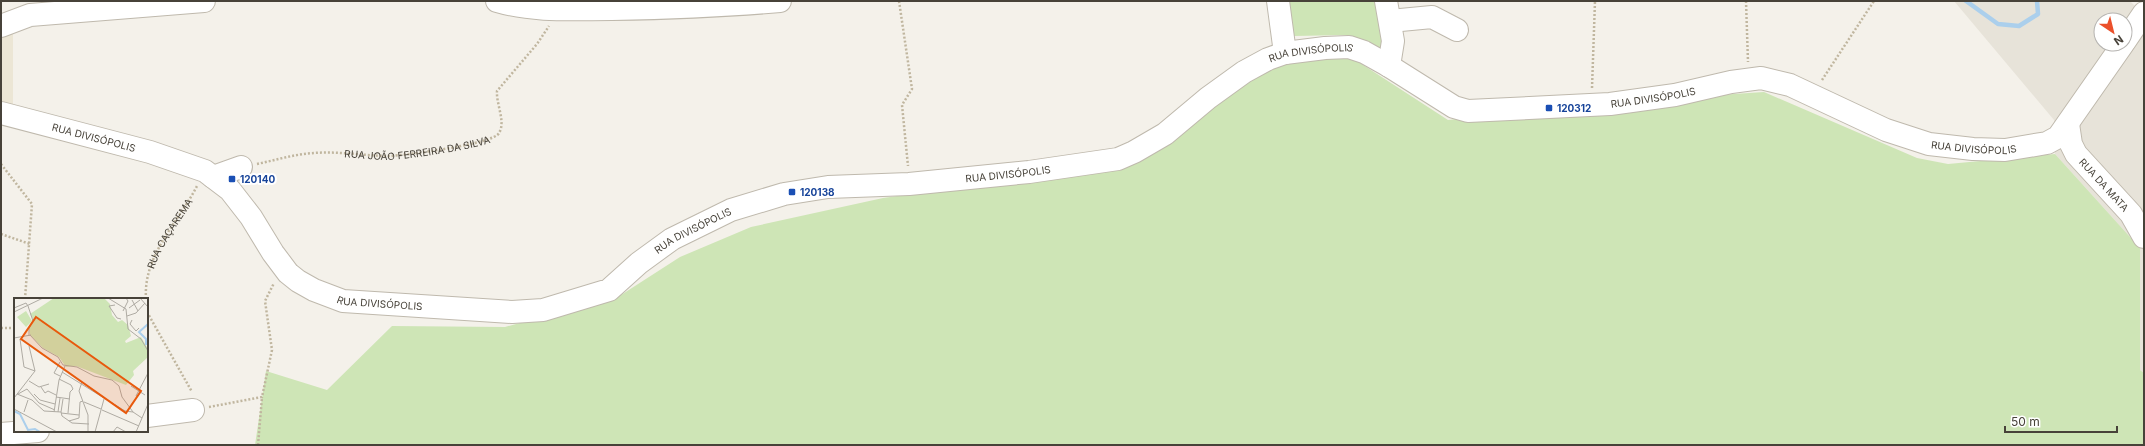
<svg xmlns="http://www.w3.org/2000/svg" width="2145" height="446" font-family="Inter,sans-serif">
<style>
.residential{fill:#e7e3d9;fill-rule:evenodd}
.education{fill:#ece6d5}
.green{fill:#cee5b6}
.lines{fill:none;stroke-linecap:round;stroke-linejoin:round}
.stream{stroke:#abcfec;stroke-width:4.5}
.minor-casing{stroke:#bfb9ad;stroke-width:24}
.path{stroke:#c0b69f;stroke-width:2.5;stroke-dasharray:2 2;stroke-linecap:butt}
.minor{stroke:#fff;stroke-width:22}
.transit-dot{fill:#1a4fb4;stroke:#fff;stroke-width:1.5}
.labels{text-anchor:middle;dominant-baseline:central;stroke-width:4;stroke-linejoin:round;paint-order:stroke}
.street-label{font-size:10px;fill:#474239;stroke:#fff}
.transit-label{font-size:10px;font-weight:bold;fill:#164399;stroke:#fff;text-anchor:start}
.inset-river{fill:none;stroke:#abcfec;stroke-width:2}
.inset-road{fill:none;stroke:#afaba3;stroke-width:1}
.view{fill:#e8590c;fill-opacity:0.15;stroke:#e8590c;stroke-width:2}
.inset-edge{fill:none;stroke:#474239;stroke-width:2}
</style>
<rect width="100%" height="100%" fill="#f4f1ea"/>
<path class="residential" d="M1954 1H2130L2138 9 2144 11V373L2140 370V248L2055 154 2054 120ZM2101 20H2125V44H2101Z"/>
<path class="education" d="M13 32V105L1 101V38Z"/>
<g class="green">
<path d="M1287 1H1381L1386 25 1381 57 1346 35 1294 36Z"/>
<path d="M1337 48 1448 120 1599 103 1764 92 1917 158 1948 164 2055 154 2140 248V370L2144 373V445H255L266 371 327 390 392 326 505 327 621 295 680 257 751 227 883 198 1131 163 1264 57Z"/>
</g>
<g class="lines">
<path class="stream" d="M1966 1 1998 24 2019 26 2038 14 2037 1"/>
<g class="minor-casing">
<g id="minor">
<path d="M497 1C534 12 574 9 612 9 668 8 724 6 780 1"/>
<path d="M1278 1 1285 53"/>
<path d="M1386 1 1393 41 1389 66"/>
<path d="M1390 21 1432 17 1457 30"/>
<path d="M1 26 30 15 204 1"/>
<path d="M2125 41 2144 13"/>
<path id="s3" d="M1 113 150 152 205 171 230 190 251 217 273 253 288 273 298 281 314 290 343 301 512 312 543 310 609 290 639 263 672 239 731 210 784 194 828 187 909 184 1029 172 1118 159 1134 152 1165 134 1208 98 1244 72 1268 59 1285 53 1325 48 1349 47 1364 52 1389 66 1454 107 1468 111 1610 104 1675 95 1731 82 1761 78 1790 85 1886 130 1929 144 1973 149 2005 150 2047 143 2058 137 2123 44"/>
<path id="s4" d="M2068 124 2071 144 2076 154 2131 214 2144 237"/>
<path d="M213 177 241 167"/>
<path d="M147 416 193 410"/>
<path d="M1 434 38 431"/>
</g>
</g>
<g class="path">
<path d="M899 1 912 89 902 105 908 166"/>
<path d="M1746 1 1748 62"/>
<path d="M1822 80 1874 1"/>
<path d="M1592 88 1595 1"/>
<path d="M1 164 32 204 25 299"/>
<path id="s1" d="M257 164C276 160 295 154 314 153 340 151 365 156 390 156 406 155 494 144 499 133 506 122 496 104 497 91L537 44 549 26"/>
<path d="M1 234 30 244"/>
<path id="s2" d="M146 299C143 255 178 223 197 186"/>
<path d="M147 312 192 392"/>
<path d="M1 328H15"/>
<path d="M209 407 262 397 272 350 265 301 274 283"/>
<path d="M258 445 262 397"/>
</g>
<use href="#minor" class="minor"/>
</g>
<g class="transit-dot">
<rect x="1545" y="104" width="8" height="8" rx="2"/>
<rect x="228" y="175" width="8" height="8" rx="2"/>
<rect x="788" y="188" width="8" height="8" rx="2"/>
</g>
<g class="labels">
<g class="street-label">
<text stroke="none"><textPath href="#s3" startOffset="1440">RUA DIVISÓPOLIS</textPath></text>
<text stroke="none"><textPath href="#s3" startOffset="1800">RUA DIVISÓPOLIS</textPath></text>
<text stroke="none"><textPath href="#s3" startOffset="96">RUA DIVISÓPOLIS</textPath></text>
<text stroke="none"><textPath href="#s1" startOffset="162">RUA JOÃO FERREIRA DA SILVA</textPath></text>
<text stroke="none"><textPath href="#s3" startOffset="2136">RUA DIVISÓPOLIS</textPath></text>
<text stroke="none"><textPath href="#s3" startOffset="1104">RUA DIVISÓPOLIS</textPath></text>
<text stroke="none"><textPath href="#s4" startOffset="73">RUA DA MATA</textPath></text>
<text stroke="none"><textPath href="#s3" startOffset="780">RUA DIVISÓPOLIS</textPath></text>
<text stroke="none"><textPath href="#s2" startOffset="71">RUA CAÇAREMA</textPath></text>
<text stroke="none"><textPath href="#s3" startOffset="444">RUA DIVISÓPOLIS</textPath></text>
</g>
<g class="transit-label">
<text x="1557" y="108">120312</text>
<text x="240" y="179">120140</text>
<text x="800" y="192">120138</text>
</g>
</g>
<g transform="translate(14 298)">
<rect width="134" height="134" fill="#f4f1ea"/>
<path d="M40 0H90L96 6 98 17 104 24 108 22 114 27 117 38 111 43 112 45 127 39 134 51V59L119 73 120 77 112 87 62 68 52 69 45 59 29 50 16 37 15 29 20 23 16 16ZM12 13 18 23 12 29 3 19Z" fill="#cee5b6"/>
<path class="inset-river" d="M132 47V41L125 34 134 26M0 113 6 116 14 132 21 131 26 134"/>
<path class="inset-road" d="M94 0 112 11 114 31 127 41 134 53M126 0 134 9M118 2 124 13M101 7 95 8 103 20 107 21M0 10 12 5 14 8 19 23 15 30V38M115 10 126 2M109 13 114 3 112 0M0 14 29 0M113 18 122 15 131 5M118 22 116 26 122 33 125 30M16 37 28 50 44 59 49 67 63 69 80 78 98 82 105 88 108 99 119 114 128 120M0 40 17 37M6 41 10 69 21 73M0 72V91M48 74 111 113 119 114M46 78 40 75 46 64M45 81 57 87 59 91M15 83 25 89 35 86M68 84 65 93 74 117V134M117 88 131 97M27 89 31 95 34 93 42 97M3 96 18 102 30 113 47 114 48 118 58 125 75 126M4 96 13 91 25 105 41 112M20 96 26 102 41 106M122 98 134 75M42 99 56 101M0 100 21 73 15 48M70 104 87 111M0 111 43 134M88 112 125 128M10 114 14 102M40 114 45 82 51 68M44 114 46 100M47 114 49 101M47 115 65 117M54 115 56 94 59 91M55 123 65 120 66 104 69 103M81 134 90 101M99 134 103 129 112 134M122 134 134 106"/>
<path class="view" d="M22 19 127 93 112 115 7 41Z"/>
<rect width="134" height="134" class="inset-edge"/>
</g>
<rect width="2145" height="446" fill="none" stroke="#474239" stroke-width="4"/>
<g transform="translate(2113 32) rotate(145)"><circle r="19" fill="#ffffff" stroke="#b5b3b0"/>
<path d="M0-3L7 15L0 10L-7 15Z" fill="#eb502b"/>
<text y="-6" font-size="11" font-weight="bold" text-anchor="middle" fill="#474239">N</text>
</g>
<path d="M2005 426v6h112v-6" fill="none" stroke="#474239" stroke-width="2"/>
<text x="2011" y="426" font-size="12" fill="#474239" stroke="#ffffff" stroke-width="3" paint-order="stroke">50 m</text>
</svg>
